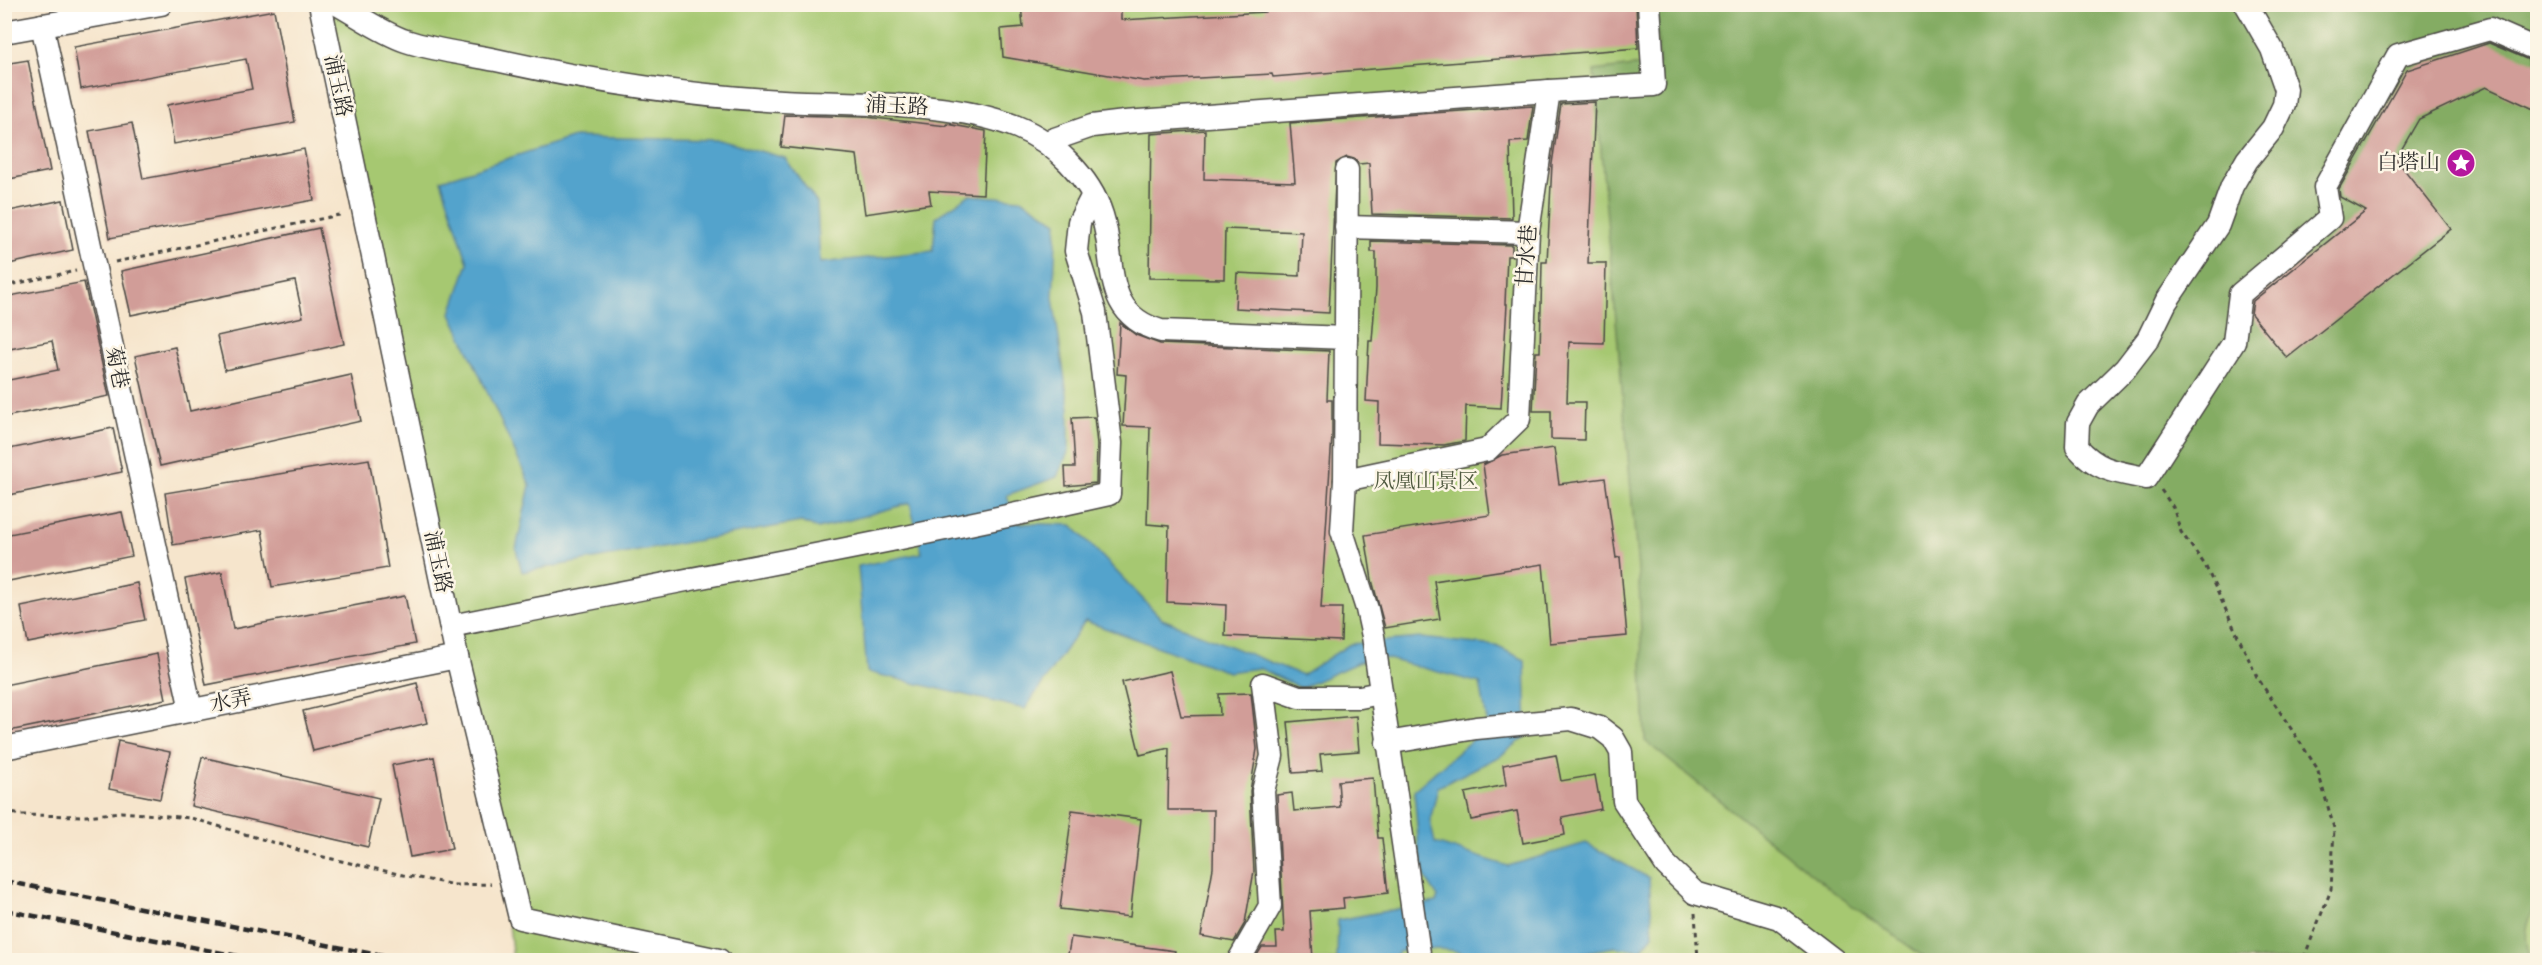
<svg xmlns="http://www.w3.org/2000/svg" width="2542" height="965" font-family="'IM FELL English','Noto Serif SC',serif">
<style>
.green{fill:#a6c871;stroke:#687a4e;stroke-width:1.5}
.forest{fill:#84ac63;stroke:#586c47;stroke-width:1.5}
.water{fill:#52a3cc;stroke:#3e677c;stroke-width:1.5}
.building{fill:#d19d98}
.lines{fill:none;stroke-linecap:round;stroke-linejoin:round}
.minor-casing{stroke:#494743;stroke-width:25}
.path{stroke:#494743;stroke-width:3;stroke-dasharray:4.5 4.5;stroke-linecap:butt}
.minor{stroke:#fff;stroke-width:22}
.rail{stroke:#2b2b2b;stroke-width:4.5;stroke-dasharray:9 4.5;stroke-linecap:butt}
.labels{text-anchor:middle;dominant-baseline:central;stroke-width:5;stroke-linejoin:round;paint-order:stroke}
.street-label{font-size:21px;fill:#2b2b2b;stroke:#fcf5e5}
.poi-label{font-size:21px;fill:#2b2b2b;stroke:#fcf5e5;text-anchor:end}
.park-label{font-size:21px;fill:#505a40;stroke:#fcf5e5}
</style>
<rect width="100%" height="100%" fill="#fcf5e5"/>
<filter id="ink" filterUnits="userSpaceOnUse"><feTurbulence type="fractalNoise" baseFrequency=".0167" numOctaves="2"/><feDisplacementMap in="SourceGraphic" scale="12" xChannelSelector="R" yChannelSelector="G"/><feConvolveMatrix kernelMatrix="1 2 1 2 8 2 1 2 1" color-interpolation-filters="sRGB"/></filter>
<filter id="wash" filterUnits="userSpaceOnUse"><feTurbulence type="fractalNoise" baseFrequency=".008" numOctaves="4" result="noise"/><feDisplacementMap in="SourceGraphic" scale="24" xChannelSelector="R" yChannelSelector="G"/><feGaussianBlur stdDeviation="1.35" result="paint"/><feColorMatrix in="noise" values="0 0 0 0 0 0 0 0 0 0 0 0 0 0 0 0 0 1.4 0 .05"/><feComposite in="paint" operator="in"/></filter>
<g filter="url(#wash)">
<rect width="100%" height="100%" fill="#f6e5cc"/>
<path class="green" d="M314 5H2537V960H513L501 853Z"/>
<path class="forest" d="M1656 5H2537L2538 904C2525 921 2523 942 2532 960H1928L1839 896 1645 741 1639 581 1594 71 1659 63Z"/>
<path class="water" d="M574 137 719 140 785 158 817 203 820 263 933 251 936 217 969 195 1021 199 1057 222 1053 297 1069 408V450L1057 477 1007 495 1015 523 1072 525 1162 619 1302 675 1350 644 1421 638 1496 646 1525 660 1527 736 1500 756 1438 787 1430 821 1435 843 1508 866 1586 843 1649 878 1653 935 1641 950 1614 947 1542 960H1474C1455 944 1423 950 1400 951L1392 960H1337L1338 920 1436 902 1438 897 1425 877 1419 850 1414 790 1488 726 1480 683 1385 658 1359 662 1301 688 1259 668 1228 672 1085 621 1025 709 867 672 858 566 922 553 910 503 818 529 801 522 522 572 516 549 530 485 451 313 468 263 441 180Z"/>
<g id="blocks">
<g class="building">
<path d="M1021 4H1121V20L1265 12 1264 4H1636L1638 48 1273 77 1272 74 1144 81 1003 57 1001 29 1023 27Z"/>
<path d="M274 10 295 122 174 144 167 105 252 89 246 59 81 89 74 47Z"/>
<path d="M2489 43 2538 64V111L2486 87 2419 119 2396 159 2451 229 2287 358 2251 314 2253 301 2366 211 2340 197 2339 189 2407 70Z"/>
<path d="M28 60 50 171 4 180V64Z"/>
<path d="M1595 102 1588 263H1606L1604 343 1569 342 1567 402H1585L1584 440 1551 439V411H1533L1536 352H1540L1542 262H1547L1552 164 1561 104Z"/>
<path d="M1533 106 1528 141 1510 142 1512 218 1372 214 1369 163 1359 164 1354 159 1347 157 1336 163 1329 313 1235 308 1237 273 1300 276 1302 232 1225 229 1224 279 1149 278 1151 134 1205 130 1204 179 1295 182 1290 123Z"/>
<path d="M785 115 866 117 947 126V124L986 131 983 194 929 191 931 204 865 214 857 155 781 147Z"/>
<path d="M132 123 143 179 304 149 314 200 110 238 89 131Z"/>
<path d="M63 200 73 250 4 265V212Z"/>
<path d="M319 228 344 344 225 370 217 336 303 317 295 281 131 315 121 271Z"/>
<path d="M1371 241 1512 245V256H1507L1505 304H1507L1501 408 1466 406 1465 441 1444 445 1378 443 1379 402 1366 401 1369 341H1372L1376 288V252H1371Z"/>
<path d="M84 282 109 396 4 417V381L58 370 52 341 4 350V297Z"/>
<path d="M1120 323 1136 335 1160 344 1329 351 1327 400H1332V436L1321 608H1342L1341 641 1225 636 1226 605 1167 602 1169 526 1147 524 1150 427 1123 426 1126 375 1117 374Z"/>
<path d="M175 347 190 411 351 375 361 421 160 466 135 356Z"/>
<path d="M1094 417 1097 444 1096 483 1066 486 1065 467H1075L1072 418Z"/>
<path d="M113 428 122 472 4 496V450Z"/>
<path d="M1554 448 1559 484 1605 478 1616 558 1620 557 1627 636 1550 643 1543 564 1434 581 1440 619 1385 628 1372 580 1365 535 1490 515 1483 465 1502 455Z"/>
<path d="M369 459 388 568 272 587 262 530 173 545 165 493Z"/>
<path d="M122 512 132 556 4 582V535Z"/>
<path d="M222 572 233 629 405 596 415 644 206 685 185 579Z"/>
<path d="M137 583 145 620 28 643 21 607Z"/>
<path d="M157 654 166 699 4 732V685Z"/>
<path d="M1170 671 1181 716 1220 715 1219 694 1251 693 1257 749 1250 791 1254 871 1245 923 1234 942 1201 936 1213 868 1214 810H1168L1169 748 1140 755 1122 682Z"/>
<path d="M417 683 427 723 313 751 303 711Z"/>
<path d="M1356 716 1359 751 1320 754 1322 771 1293 773 1288 722Z"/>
<path d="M118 741 170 752 160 799 109 789Z"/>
<path d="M1556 755 1561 781 1595 775 1601 809 1562 817 1565 835 1523 843 1517 811 1471 820 1465 793 1506 785 1503 765Z"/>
<path d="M202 757 379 798 368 847 191 806Z"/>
<path d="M434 757 452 849 410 857 392 765Z"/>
<path d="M1373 778 1378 838H1382L1388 893 1343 898 1344 908 1310 911 1313 960H1254L1262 947H1277L1276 932H1284L1277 795 1292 793 1294 811 1340 807 1338 781Z"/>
<path d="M1072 810 1141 819 1130 917 1060 909Z"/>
<path d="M1071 937 1175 951 1174 960H1067Z"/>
</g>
</g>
</g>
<g filter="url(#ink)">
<use href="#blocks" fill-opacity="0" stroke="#494743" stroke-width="1.5"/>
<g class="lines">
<g class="minor-casing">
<g id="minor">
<path d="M320 4 457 657 520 918 719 960"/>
<path d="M337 4C359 16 382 33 406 41 434 50 466 54 496 60 591 81 685 96 783 101 856 105 949 100 1017 127 1054 142 1090 177 1102 215 1117 261 1100 314 1161 331L1346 338"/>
<path d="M2246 4 2272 49 2286 89 2284 105 2273 128 2247 160 2232 186 2218 225 2166 302 2148 339 2125 369 2088 405 2078 423 2077 447C2098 471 2116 472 2146 478L2234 342 2240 294 2330 218 2325 187 2398 55 2490 29 2538 50"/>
<path d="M42 25 191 710"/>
<path d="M4 32 161 4"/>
<path d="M1046 142 1092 126 1125 122 1549 91"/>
<path d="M1347 170 1345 480 1342 531 1367 609 1373 636 1420 960"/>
<path d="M1346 227 1528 232"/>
<path d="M1345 480 1487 450 1519 419 1528 232 1549 91 1654 85 1649 4"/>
<path d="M451 626C670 582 890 543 1109 494L1111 443 1095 312 1076 251 1079 222 1093 195"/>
<path d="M1387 743 1476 728 1571 719 1600 728 1613 738 1621 752 1624 801 1666 865 1695 893 1779 918 1834 960"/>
<path d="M4 748 457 657"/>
<path d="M1239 960 1270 906 1263 791 1272 756 1263 684 1299 697H1360L1380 693"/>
</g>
</g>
<g class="path">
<path d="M115 262 344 214"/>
<path d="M4 286 76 271"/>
<path d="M2161 490 2173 507 2181 532 2205 565 2257 677 2317 768 2334 828 2331 890 2303 960"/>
<path d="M4 811 20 815 86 816 121 812 191 818 315 855 403 875 455 885 491 884"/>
<path d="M1695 913 1698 960"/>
</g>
<use href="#minor" class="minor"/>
<g class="rail">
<path d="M4 881 403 960"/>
<path d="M4 910 258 960"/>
</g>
</g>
</g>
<defs>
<g id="sight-disc" transform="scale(1.5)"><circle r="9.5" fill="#b5179e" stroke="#fcf5e5"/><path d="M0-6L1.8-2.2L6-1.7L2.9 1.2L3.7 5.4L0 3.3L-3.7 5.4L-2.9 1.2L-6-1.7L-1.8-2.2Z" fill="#fff"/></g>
</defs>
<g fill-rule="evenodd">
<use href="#sight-disc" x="2461" y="163"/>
</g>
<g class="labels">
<g class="street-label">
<text transform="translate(337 86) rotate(78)">浦玉路</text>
<text transform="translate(897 107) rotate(3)">浦玉路</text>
<text transform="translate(1528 256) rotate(-86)">甘水巷</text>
<text transform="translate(116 368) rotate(78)">菊巷</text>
<text transform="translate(437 562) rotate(78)">浦玉路</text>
<text transform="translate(231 702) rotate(-11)">水弄</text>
</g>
<g class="poi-label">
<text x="2440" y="163">白塔山</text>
</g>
<g class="park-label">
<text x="1426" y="482">凤凰山景区</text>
</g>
</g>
<rect width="2542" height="965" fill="none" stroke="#fcf5e5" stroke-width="24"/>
</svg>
